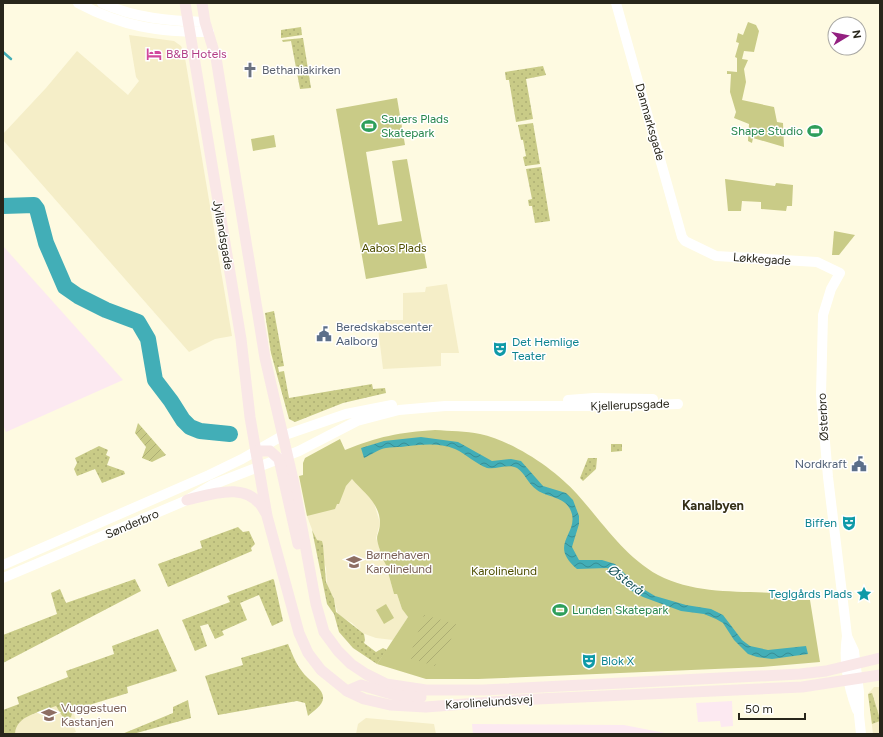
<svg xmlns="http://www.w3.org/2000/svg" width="883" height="737" font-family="Figtree,sans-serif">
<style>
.built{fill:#f5eec8}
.industrial{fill:#fce9f1}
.grass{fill:url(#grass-dots)}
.park{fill:#c9cb87}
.garden{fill:url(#garden-furrows)}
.water{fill:url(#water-waves)}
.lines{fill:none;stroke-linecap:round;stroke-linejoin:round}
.stream{stroke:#42aeb7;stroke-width:2.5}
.river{stroke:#42aeb7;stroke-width:16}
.tertiary{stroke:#fff;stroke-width:10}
.secondary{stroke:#f9e7e7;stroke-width:11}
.labels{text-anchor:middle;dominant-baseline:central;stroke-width:3;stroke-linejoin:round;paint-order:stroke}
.hotel-label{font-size:12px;fill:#b23c85;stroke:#fff;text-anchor:start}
.worship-label{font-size:12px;fill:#5b616d;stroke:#fff;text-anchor:start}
.leisure-label{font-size:12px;fill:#27864d;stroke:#fff;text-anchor:start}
.street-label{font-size:12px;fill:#28261b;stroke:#fff}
.park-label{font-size:12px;fill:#4e4e00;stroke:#fff}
.service-label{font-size:12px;fill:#4e5e75;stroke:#fff;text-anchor:start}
.culture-label{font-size:12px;fill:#0d838f;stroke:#fff;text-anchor:start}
.education-label{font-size:12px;fill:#785e54;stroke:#fff;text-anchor:start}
.neighbourhood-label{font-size:13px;font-weight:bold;fill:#353017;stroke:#fff}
.water-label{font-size:13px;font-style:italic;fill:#165358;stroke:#fff}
</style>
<defs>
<pattern id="grass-dots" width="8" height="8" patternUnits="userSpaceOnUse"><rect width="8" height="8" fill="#c9cb87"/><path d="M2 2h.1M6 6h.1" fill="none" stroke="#adae74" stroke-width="1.8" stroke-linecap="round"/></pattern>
<pattern id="garden-furrows" width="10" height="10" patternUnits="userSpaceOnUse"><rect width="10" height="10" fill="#c9cb87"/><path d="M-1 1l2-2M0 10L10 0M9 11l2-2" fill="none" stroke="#adae74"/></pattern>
<pattern id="water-waves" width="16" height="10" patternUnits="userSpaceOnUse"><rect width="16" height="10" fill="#42aeb7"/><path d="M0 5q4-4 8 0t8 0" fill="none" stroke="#378d94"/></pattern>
</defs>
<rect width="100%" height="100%" fill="#fefae1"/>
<g class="built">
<path d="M129 35 174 41 181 46 184 52 232 336 215 339 189 352 3 140V134L46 88 77 51 128 95 139 81 136 77Z"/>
<path d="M447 284 459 353H441V366L383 369 377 320H403V293L425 292 426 287Z"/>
<path d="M352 479 370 496 374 503 380 523 376 538 380 550 379 552 386 565 394 594H397L402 609 408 617 393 640 376 638 362 633 352 623 338 615 333 596 327 587 326 568 323 559 307 516 337 504 346 486Z"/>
<path d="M874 687H880V734H873L868 694Z"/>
<path d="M68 696 78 726 74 727 76 732 70 734H3L22 718Z"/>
<path d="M366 718 434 724 436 734H356L358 724Z"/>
</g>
<g class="industrial">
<path d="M3 246 123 380 6 432 3 425Z"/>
<path d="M732 701 733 726 721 727 720 721 698 722 696 703Z"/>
<path d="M472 724 624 725 670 734H473Z"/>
</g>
<g class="grass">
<path d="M301 27 302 35 281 38V30Z"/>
<path d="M303 38 311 88 300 89 291 41 283 42 282 40Z"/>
<path d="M543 66 546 75 526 79 533 119 516 122 509 80H506L505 72Z"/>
<path d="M533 123 540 164 525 166 523 157 526 156 523 140H521L518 125Z"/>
<path d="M541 167 550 221 535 223 532 206H529L528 200 532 199 526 169Z"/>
<path d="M274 311 284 366 278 367 279 372 284 371 289 398 372 384 373 389 385 388 386 393 343 403 295 422 289 419 271 353 265 313Z"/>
<path d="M611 444H622V451L611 452Z"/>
<path d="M99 446 108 450 106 455 110 457 107 465 124 471 125 474 102 483 95 469 77 476 74 469 77 463 75 458Z"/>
<path d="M588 458H597L596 469 583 481 580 478Z"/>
<path d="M238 527 243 532 249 531 255 544 251 548 252 551 168 587 158 564 202 548 200 541Z"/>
<path d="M312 530 317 540 322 541 323 545 326 582 334 599 336 612 364 634 365 640 364 643 376 652 383 648 387 650 377 664 353 648 339 632 334 614 327 604Z"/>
<path d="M135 579 141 591 3 663V635L57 614 51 593 60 589 66 603Z"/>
<path d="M273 579 274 580 283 621 272 626 259 595 240 603 247 620 222 631 224 635 215 639 208 624 200 626 207 646 195 651 182 620 230 602 227 596Z"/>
<path d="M158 629 177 671 127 687 128 693 73 710 71 717 64 719 56 706C41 712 16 715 15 734H3V710L19 704 17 697 68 677 66 671 114 654 112 646Z"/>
<path d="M288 644C293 656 298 669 308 678 313 683 323 690 323 697 324 705 313 711 308 716L305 703 297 701 218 715 205 676 243 665 241 658Z"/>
<path d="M872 693 880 719V721L872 724 868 694Z"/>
<path d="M188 700 191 718 133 734H122L173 713V707Z"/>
</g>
<g class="park">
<path d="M748 22 756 25 759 31 754 52 744 51 742 59 748 60 744 69 746 82 742 100 774 107 777 122 783 123 784 147 753 138 752 143 748 141 749 124 734 118 736 112 730 92 731 74H727V71L737 72V58L735 57 739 43 736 42 738 33 743 35Z"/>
<path d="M397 98 405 145 366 152 378 225 402 221 392 161 407 159 427 268 366 279 336 109Z"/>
<path d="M274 135 276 147 253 151 251 139Z"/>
<path d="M725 179 775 186 776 183 793 185 792 206H787L786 211 761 209V202L742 201 741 211H728Z"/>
<path d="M834 231 855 235 839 255H832Z"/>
<path d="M435 430C450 431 466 431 480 434 513 441 555 469 577 494 603 523 624 556 658 575 694 594 737 591 777 593L778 600H810L820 662 762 667 478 679H426L377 664 408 617 402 609 397 594H394L386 565 379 552 380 550C374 533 379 538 380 523 380 503 363 492 352 479L346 486 339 504H337L335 509 307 516 299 476 303 475V463L305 458 340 439 345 450C377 437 400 432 435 430Z"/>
<path d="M386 604 394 618 384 624 376 610Z"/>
</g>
<g class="garden">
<path d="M138 423 166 455 152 462 142 458 146 447 135 433Z"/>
<path d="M424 615 456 624 447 651 441 650 435 666 409 658Z"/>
</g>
<path class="water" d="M421 437 458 442 492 461 511 459 521 461 543 486 566 493 573 500 579 516V524L572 547 579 560H602L615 564 635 584 655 596 686 605 711 609 723 615 742 640 750 646 768 650 806 646 808 654 772 659 757 657 748 654 734 640 723 623 716 619 704 614 681 611 643 597 630 590 612 571 607 568 577 569C546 543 582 533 570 509 563 496 548 498 537 490 528 484 525 473 517 468 508 463 496 470 487 468 476 464 466 454 455 449 437 442 420 445 401 447 397 447 391 447 386 448 379 449 371 455 364 458L361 448 384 441Z"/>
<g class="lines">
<path class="stream" d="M3 52 11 59"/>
<path class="river" d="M3 206 34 205 37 209 46 243 65 287 78 296 106 310 138 322 148 339 155 380 171 401 183 420 190 427 200 431 230 434"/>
<g class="tertiary">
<path d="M78 3C123 27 159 32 209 32"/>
<path d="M102 3C134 18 170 21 205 22"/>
<path d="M616 3 682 237 685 241 716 256 817 262 840 273 831 289 823 315 821 395 828 477 844 610 847 636 854 651 859 692V715L861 734"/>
<path d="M568 400 594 398 653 399"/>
<path d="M3 565 209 475 242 459 282 436 346 414 392 405"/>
<path d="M3 578 187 500 212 485 299 451 357 421 399 410 445 406H623L678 404"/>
<path d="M847 636C843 661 848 686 857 710"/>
</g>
<g class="secondary">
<path d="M185 3 241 339 250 417 267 516 299 633 308 653 321 670 347 691 364 699 390 705 426 707 515 700 802 687 880 675"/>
<path d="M202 3 205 22 216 58 265 358 294 484 316 604 324 632 338 651 351 664 366 674 386 684 426 690H483L800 674 826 671 880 658"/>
<path d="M256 451H270L279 459 298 544"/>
<path d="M187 500C212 494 250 480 265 512"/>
<path d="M347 691 361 685 395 695 421 697"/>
</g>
</g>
<defs>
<g id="hotel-bare" transform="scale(1.2)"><path d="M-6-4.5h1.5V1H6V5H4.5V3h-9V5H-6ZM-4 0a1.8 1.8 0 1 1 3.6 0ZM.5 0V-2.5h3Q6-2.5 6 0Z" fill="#d1479c" stroke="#fff" stroke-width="2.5" paint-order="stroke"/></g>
<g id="church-bare" transform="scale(1.2)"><path d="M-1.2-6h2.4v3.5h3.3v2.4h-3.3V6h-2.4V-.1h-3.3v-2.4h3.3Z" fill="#6b7280" stroke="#fff" stroke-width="2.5" paint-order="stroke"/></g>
<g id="stadium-bare" transform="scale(1.2)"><path d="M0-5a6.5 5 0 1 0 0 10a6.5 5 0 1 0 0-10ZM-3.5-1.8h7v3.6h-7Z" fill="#2e9e5b" stroke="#fff" stroke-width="2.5" paint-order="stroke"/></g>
<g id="civic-bare" transform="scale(1.2)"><path d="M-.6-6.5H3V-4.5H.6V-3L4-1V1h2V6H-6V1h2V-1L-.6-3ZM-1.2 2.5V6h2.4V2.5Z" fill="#5c6f8a" stroke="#fff" stroke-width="2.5" paint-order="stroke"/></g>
<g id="theatre-bare" transform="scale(1.2)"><path d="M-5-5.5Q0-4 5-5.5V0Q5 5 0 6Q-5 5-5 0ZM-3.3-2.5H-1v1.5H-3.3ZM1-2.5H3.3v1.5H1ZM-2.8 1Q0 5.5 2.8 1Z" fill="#0f9aa8" stroke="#fff" stroke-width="2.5" paint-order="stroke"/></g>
<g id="school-bare" transform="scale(1.2)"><path d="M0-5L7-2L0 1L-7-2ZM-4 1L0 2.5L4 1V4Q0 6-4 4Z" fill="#8d6e63" stroke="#fff" stroke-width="2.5" paint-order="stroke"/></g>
<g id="sight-bare" transform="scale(1.2)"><path d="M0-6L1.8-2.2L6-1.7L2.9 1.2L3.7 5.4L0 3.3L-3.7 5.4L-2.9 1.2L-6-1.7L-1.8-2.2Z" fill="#0f9aa8" stroke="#fff" stroke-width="2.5" paint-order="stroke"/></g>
</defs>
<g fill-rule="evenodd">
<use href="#hotel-bare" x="154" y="54"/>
<use href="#church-bare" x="250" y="70"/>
<use href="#stadium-bare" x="369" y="126"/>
<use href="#stadium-bare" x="815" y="131"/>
<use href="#civic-bare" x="324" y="334"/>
<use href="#theatre-bare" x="500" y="349"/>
<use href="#civic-bare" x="859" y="464"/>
<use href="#theatre-bare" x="849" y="523"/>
<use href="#school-bare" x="354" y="562"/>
<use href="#sight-bare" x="864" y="594"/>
<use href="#stadium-bare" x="560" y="610"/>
<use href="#theatre-bare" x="589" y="661"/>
<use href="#school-bare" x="49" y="715"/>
</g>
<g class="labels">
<g class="hotel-label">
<text x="166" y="54">B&amp;B Hotels</text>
</g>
<g class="worship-label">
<text x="262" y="70">Bethaniakirken</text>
</g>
<g class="leisure-label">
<text x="381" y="119">Sauers Plads<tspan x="381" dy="14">Skatepark</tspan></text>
<text x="803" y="131" text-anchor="end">Shape Studio</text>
<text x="572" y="610">Lunden Skatepark</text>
</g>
<g class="street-label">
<text transform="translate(650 122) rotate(74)">Danmarksgade</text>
<text transform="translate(223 235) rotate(80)">Jyllandsgade</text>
<text transform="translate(762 259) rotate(4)">Løkkegade</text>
<text transform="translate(630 405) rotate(-2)">Kjellerupsgade</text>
<text transform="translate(823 417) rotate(-93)">Østerbro</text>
<text transform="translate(132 524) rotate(-23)">Sønderbro</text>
<text transform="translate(489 702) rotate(-4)">Karolinelundsvej</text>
</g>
<g class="park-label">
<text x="394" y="248">Aabos Plads</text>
<text x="504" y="571">Karolinelund</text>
</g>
<g class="service-label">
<text x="336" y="327">Beredskabscenter<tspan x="336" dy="14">Aalborg</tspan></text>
<text x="847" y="464" text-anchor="end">Nordkraft</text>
</g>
<g class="culture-label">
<text x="512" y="342">Det Hemlige<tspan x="512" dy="14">Teater</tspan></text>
<text x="837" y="523" text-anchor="end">Biffen</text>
<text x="852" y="594" text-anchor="end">Teglgårds Plads</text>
<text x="601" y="661">Blok X</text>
</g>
<g class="education-label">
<text x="366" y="555">Børnehaven<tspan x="366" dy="14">Karolinelund</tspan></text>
<text x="61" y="708">Vuggestuen<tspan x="61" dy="14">Kastanjen</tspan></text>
</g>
<g class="neighbourhood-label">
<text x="713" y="505">Kanalbyen</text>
</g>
<g class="water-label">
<text transform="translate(626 580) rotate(37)">Østerå</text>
</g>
</g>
<rect width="883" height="737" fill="none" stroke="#28261b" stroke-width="8"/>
<g transform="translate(847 36) rotate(80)"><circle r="19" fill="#ffffff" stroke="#a9a8a4"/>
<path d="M0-3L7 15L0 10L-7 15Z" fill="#932080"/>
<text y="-6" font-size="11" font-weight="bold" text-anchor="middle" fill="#28261b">N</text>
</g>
<path d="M739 713v6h66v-6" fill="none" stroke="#28261b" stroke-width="2"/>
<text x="745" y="713" font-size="12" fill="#28261b" stroke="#ffffff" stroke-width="3" paint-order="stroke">50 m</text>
</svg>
